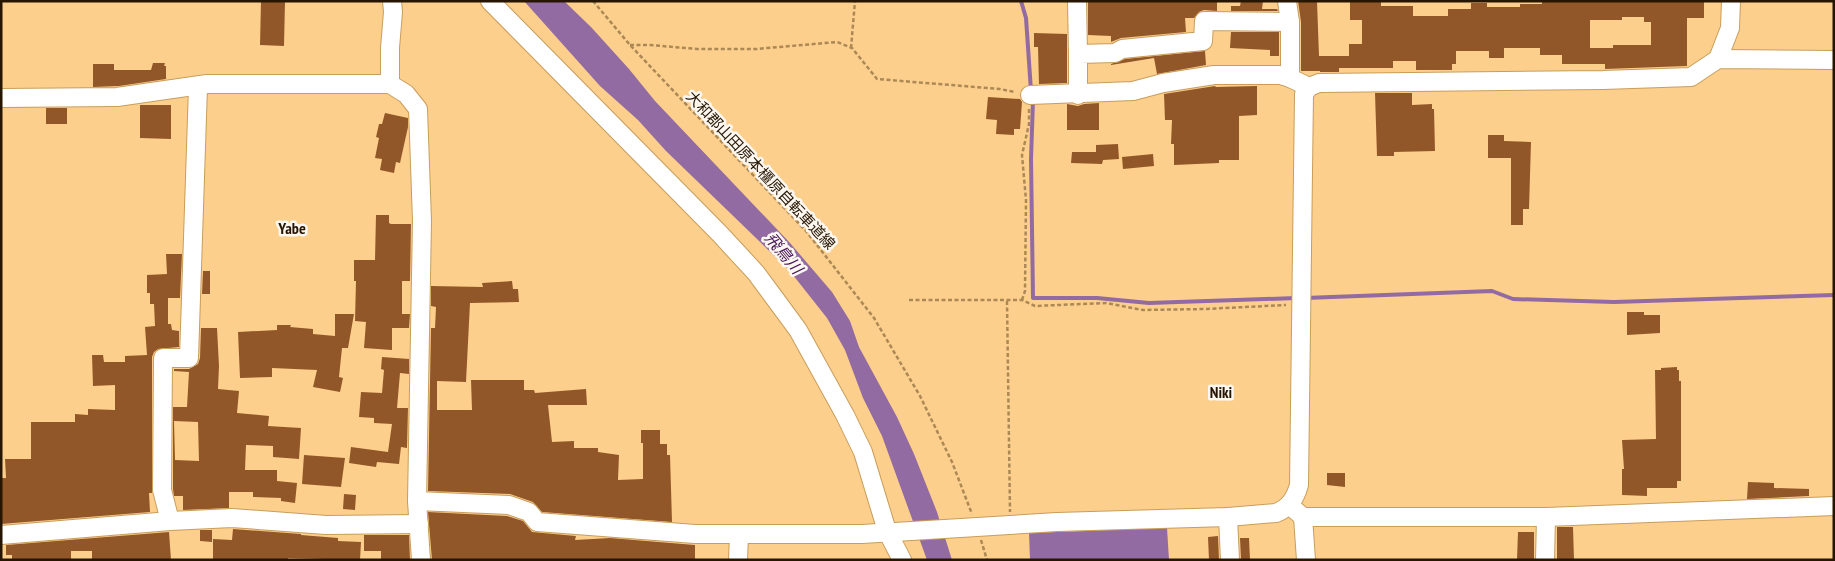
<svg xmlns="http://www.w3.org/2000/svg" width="1835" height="561" font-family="'PT Sans Narrow','Noto Sans JP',sans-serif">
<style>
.water{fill:#926ba2}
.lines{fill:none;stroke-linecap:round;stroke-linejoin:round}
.stream{stroke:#926ba2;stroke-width:4}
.building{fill:#925728;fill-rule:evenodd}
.minor-casing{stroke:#c99d5b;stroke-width:20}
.path{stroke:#ab8856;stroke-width:2.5;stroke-dasharray:4 2.5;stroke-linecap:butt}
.minor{stroke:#fff;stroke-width:18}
.labels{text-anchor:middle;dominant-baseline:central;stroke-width:5;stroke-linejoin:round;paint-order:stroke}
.street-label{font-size:15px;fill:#261500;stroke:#fcf8f1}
.neighbourhood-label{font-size:16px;font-weight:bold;fill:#261500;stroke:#fcf8f1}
.water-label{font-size:16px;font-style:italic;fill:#461358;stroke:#fcf8f1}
</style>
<rect width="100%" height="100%" fill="#fdcf8c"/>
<g class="water">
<path d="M524 1H564L591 27 629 69 655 101 790 243 832 292 850 321 859 347 897 417 914 454 937 512 952 560H927L882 436 863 398 845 350 827 318 789 270 666 151 638 120 600 86Z"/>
<path d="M1167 528 1169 560H1030L1029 533Z"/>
</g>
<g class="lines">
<g class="stream">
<path d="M1021 1 1026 18 1031 91"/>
<path d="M1033 100 1031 159 1033 298H1097L1149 303 1296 298"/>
<path d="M1305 298 1492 291 1513 299 1614 302 1834 295"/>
</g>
</g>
<g class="building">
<path d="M261 1H285L284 46 260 45Z"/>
<path d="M1088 1H1217V11L1204 10 1199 12 1194 18H1185L1186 32 1121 38 1111 42V36L1088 35Z"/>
<path d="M1241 1H1263L1262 9H1277L1278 11H1231V6H1240Z"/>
<path d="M1298 1H1317L1319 56H1349V44H1362V20H1350V1H1381V6H1413V16H1448V9H1471V3H1487V7H1520V4H1542V1H1704V18H1687V66L1605 69V64H1562V55H1540V48H1504V58H1489V51H1456V64H1452V70H1416V61H1393V68H1339V72H1320V71H1301V22ZM1622 17H1644V22H1651V45H1613V48H1590V20H1622Z"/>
<path d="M1231 32H1279V56H1270V50L1230 48Z"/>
<path d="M1034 33 1067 34V83L1039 84 1038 47H1034Z"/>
<path d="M1205 51 1206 65 1157 74 1154 58 1111 65V64L1125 59Z"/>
<path d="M153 63H165L164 66H166V79L119 86 93 87V64H114V70H151Z"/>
<path d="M1215 86 1216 87 1257 86V115L1239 116V160H1219V163L1174 165V144H1171L1172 120H1165L1164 94Z"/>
<path d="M1375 93H1412V105L1432 104V109H1434L1435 151 1394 152V156H1377Z"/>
<path d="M988 97 1020 99 1022 102 1020 129H1014V135L996 134 997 120 986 119Z"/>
<path d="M1099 103V130H1067V104L1078 106 1084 104Z"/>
<path d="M140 105H171V139L140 138Z"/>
<rect x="46" y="108" width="21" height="16"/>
<path d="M385 113 408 118V127L400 163 396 162 394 173 380 170 382 159 375 158 379 138 376 137 379 124H382Z"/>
<path d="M1488 135H1504V141L1531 142 1529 209H1523V225H1511V158H1488Z"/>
<path d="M1118 144 1119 159 1103 160 1102 164 1071 163 1072 152H1096V145Z"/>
<path d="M1153 154 1154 166 1123 169 1122 157Z"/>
<path d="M376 215H389V223L391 224H411L410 281H402V314H410L409 328H392V350L364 348 366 322 355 321 356 281H354V260H375Z"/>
<path d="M166 254H182L180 298H168V324H171L172 330 179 331V347L158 349 154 352 152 357V493H149L150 512 1 524V478H6L5 459H31V422H75V414L88 415V409L115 410V385L93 386 92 355H103L104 362H125V356L147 355 145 327 155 326 154 304H150V293H147V275L167 274Z"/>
<path d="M203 271H210V294H202Z"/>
<path d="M512 281 513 289H518L519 302 470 303 466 382 437 381V410H472L471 380H524V390H534L535 393 586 389 587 405H548L552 442 574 441V448H598V452L619 455 618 480 643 479V443H641V430H660V444H667V455H670L672 522 542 512 533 502 510 494 428 491 431 328H435L436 307 431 306V286L483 287 482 283Z"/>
<path d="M1627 312H1644V315H1660V333L1627 335Z"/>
<path d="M335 314H354L348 348H342L339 377 343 378 340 392 313 387 317 370 272 368V377L240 378 238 332 277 330V325H291L290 327 313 329V334L335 336Z"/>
<path d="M201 328H217L219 366 218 389 239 391 237 413 269 416 268 426 301 428 299 459 273 457V446L246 445 245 470H277V481L297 483 295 503 281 501V498L253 497V492H229V508L183 510V496H174L173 489V407H187L189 372 174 371V369H189L198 364 200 358ZM174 421 198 422 199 461 175 460Z"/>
<path d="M382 357 409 359V374L400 373 397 408H408L407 448 401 447 399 464 377 462 376 467 349 463 351 447 388 452 392 424 374 423V418L359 417 361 392 382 393 384 370 381 369Z"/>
<path d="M1677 367V370H1679V381H1681V481H1677V488H1647V496L1622 495V469H1624L1622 440 1656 439 1655 370H1661V368Z"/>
<path d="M304 455 345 458 341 487 302 484Z"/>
<path d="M1327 473H1345V487L1327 485Z"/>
<path d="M1748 482 1774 483V488L1809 489V496L1747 499Z"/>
<path d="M344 494 356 495 355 510 343 509Z"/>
<path d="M428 512 507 516 523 521 532 532 576 536 575 540 610 538 695 545V560H432Z"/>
<path d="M1557 527H1573L1574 560H1557Z"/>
<path d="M233 529 301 534V535L338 538V541L361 542 360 560 288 558V560H213V539L232 540Z"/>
<path d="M200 530H212V542L200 541Z"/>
<path d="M169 532 171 560H92V551H71V560H12V555H6V545Z"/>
<path d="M1518 532H1534V560H1517Z"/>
<path d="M364 535H409L410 560H381V551H364Z"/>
<path d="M1218 536 1219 560H1209L1208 537Z"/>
<path d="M1240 538H1249L1250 560H1241Z"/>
</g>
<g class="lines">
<g class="minor-casing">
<g id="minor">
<path d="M490 1 720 234 756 273 798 330 845 415 863 452 887 531 902 560"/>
<path d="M1077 1 1078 54"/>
<path d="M1287 1 1290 22V78"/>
<path d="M1718 59 1730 28 1731 1"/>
<path d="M390 84V48L393 12 392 1"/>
<path d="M1030 95 1133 91 1163 83 1214 75H1280L1290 78 1309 87"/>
<path d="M1078 95V54L1115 53 1122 49 1203 41 1204 21 1290 22"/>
<path d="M1 98 117 97 207 84H390L406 94 418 109 422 221 417 501 421 560"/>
<path d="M417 501 509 505 529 512 537 522 695 534H862L1057 522 1228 517 1276 513C1289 508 1295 499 1299 485L1304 94 1309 87 1319 83 1603 80 1691 77 1718 59 1834 60"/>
<path d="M1289 505 1303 517H1546L1834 506"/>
<path d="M1228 517 1230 560"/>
<path d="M1303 517 1306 560"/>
<path d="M170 521 162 490 163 358H189L198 87"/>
<path d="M1 535 170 521 232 518 326 525 419 524"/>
<path d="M738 560 739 535"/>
<path d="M1545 560 1546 517"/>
</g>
</g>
<g class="path">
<path d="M593 1 630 45 806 231 874 318 920 396 952 462 972 514"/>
<path d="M630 45H650L697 49H756L837 42 852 48 877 79 1000 89 1015 92"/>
<path d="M851 48 855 1"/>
<path d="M909 300H1022L1035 306 1106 303 1143 310 1205 309 1286 305"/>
<path d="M1022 300 1025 291 1026 200 1022 155 1029 124V108"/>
<path d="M1007 301 1010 512"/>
<path d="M981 540 987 560"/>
</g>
<use href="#minor" class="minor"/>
</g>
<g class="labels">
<g class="street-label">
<text transform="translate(761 170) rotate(47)">大和郡山田原本橿原自転車道線</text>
</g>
<g class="neighbourhood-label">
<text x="292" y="228">Yabe</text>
<text x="1221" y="392">Niki</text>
</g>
<g class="water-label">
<text transform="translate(784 253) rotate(50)">飛鳥川</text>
</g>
</g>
<rect width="1835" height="561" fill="none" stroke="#261500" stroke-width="5"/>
</svg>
